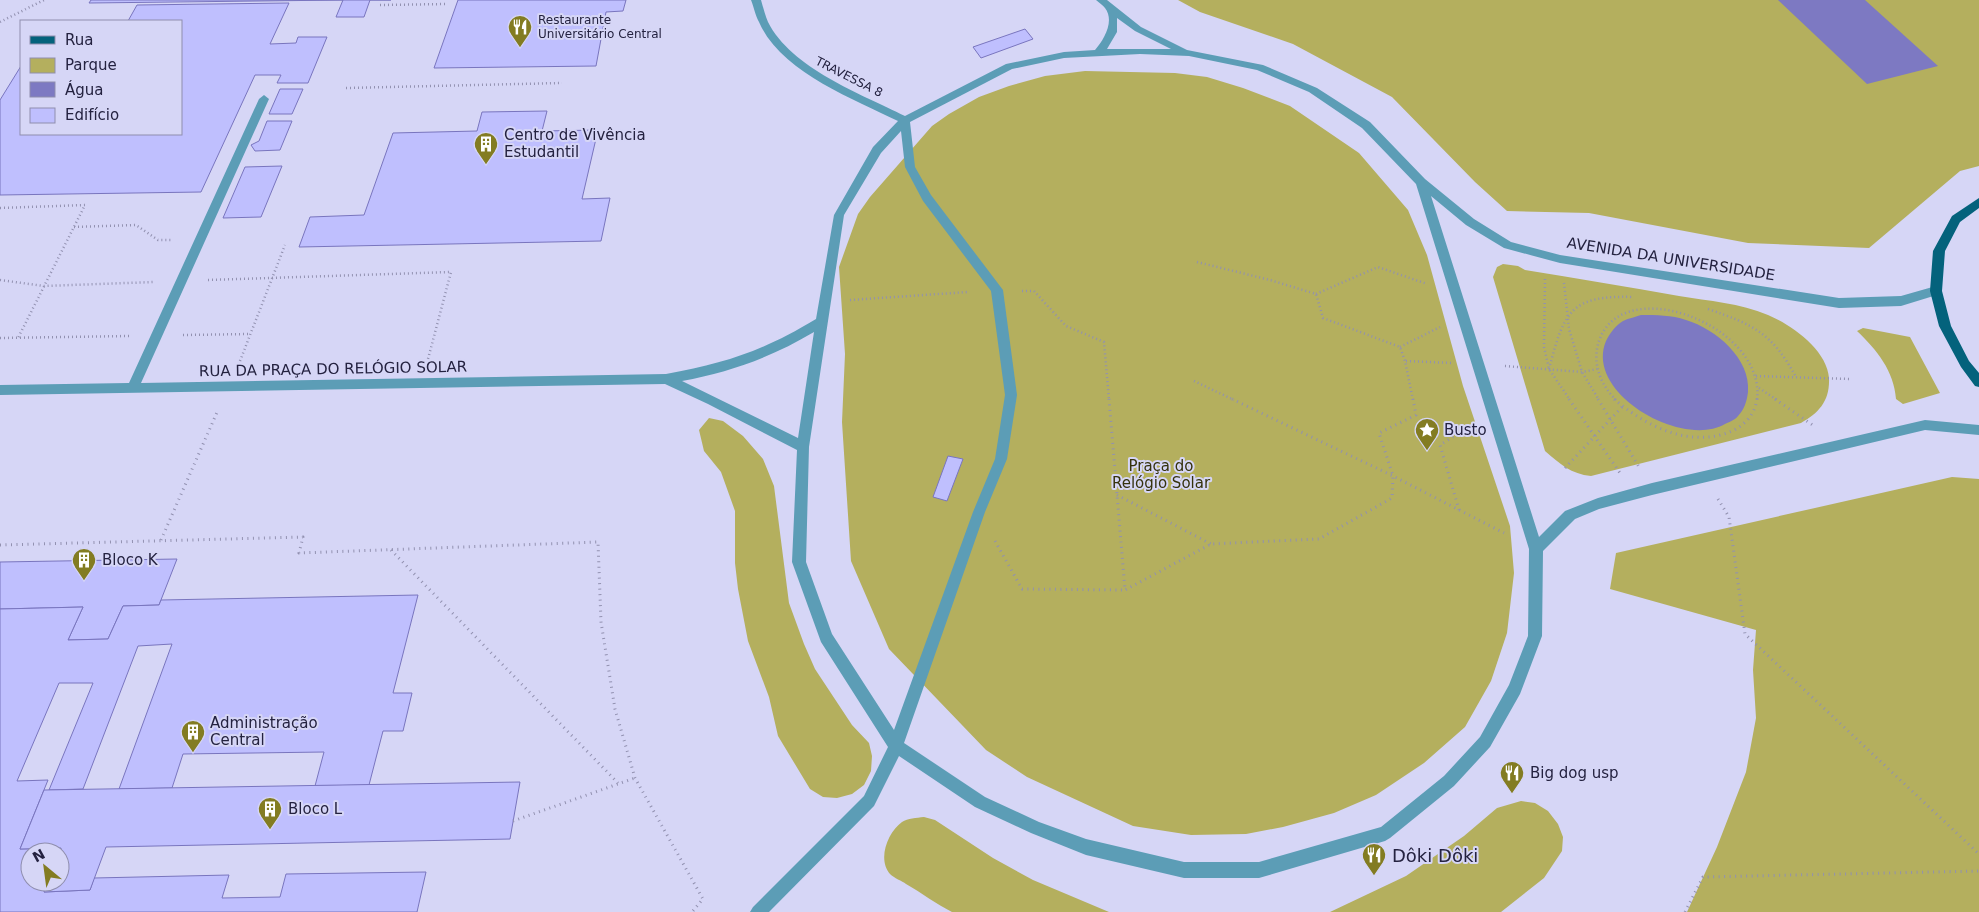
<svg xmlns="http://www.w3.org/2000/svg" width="1979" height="912" font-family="'DejaVu Sans',sans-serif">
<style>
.green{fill:#b4af5e}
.water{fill:#7d79c2}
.building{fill:#bfbffe;stroke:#7975be}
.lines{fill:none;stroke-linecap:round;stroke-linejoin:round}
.path-far1{stroke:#9291b0;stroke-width:2.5;stroke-dasharray:1 3;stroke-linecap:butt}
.path{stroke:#9291b0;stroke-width:3;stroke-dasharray:1 4.5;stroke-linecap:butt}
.minor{fill:#5c9db6;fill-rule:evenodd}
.major{fill:#04627c;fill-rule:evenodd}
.labels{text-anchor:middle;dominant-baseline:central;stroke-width:4;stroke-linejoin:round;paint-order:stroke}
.far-poi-label{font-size:12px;fill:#242240;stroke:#d6d6f6;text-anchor:start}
.far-street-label{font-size:12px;fill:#242240;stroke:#d6d6f6}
.poi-label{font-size:15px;fill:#242240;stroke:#d6d6f6;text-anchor:start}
.street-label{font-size:15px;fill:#242240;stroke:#d6d6f6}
.park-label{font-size:15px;fill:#35320c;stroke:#d6d6f6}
.near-poi-label{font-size:18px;fill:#242240;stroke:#d6d6f6;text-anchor:start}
</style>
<rect width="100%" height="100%" fill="#d6d6f6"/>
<g class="green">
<path d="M1178 0H1979V166L1960 171 1869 248 1748 243 1589 213 1507 211 1475 182 1392 97 1293 44 1200 12Z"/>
<path d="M1085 71 1175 73 1207 77 1243 88 1290 106 1359 153 1408 210 1427 255 1463 386 1510 526 1514 573 1507 633 1491 681 1465 727 1424 763 1376 795 1334 813 1283 827 1246 834 1191 835 1133 826 1027 777 986 750 889 649 851 561 842 422 845 354 839 267 858 214 870 197 932 126 949 114 979 97 1009 86 1045 76Z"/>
<path d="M1503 264 1518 266 1525 270C1576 278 1628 287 1679 296 1709 301 1740 303 1768 315 1792 325 1827 350 1829 378 1830 401 1819 413 1801 423L1591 476C1571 474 1560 464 1545 451L1493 277 1497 267Z"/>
<path d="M1863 328 1910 337 1940 393 1903 404 1896 399C1894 371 1877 350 1857 331Z"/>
<path d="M709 418 723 421 743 436 763 459 774 486 789 603 804 644 815 669 852 725 869 743 872 756 871 771 864 785 852 794 837 798 823 797 810 789 778 736 769 697 748 641 738 589 735 563V511L721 472 704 451 699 430Z"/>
<path d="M1952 477 1979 479V912H1687L1717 847 1746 772 1756 718 1753 670 1756 630 1610 589 1616 553Z"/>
<path d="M1521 801 1535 803 1548 811 1558 824 1563 837 1562 851 1544 878 1501 912H1330L1406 876 1464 836 1497 808Z"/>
<path d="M924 817 935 820 993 858 1033 880 1109 912H952C936 904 922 893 906 884 902 881 894 878 890 874 877 859 888 832 902 822 908 818 916 818 924 817Z"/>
</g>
<g class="water">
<path d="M1778 0H1865L1938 66 1867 84Z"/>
<path d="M1641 315C1657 315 1671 315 1686 320 1716 329 1751 359 1748 392 1747 401 1744 410 1738 416 1735 420 1729 422 1725 424 1682 449 1584 393 1606 341 1610 333 1616 325 1623 321 1629 318 1636 317 1641 315Z"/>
</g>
<g class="building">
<path d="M91 0H391H370L364 17H336L343 0 89 3Z"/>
<path d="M458 0H626L623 11 606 12 596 66 434 68Z"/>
<path d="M289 3 270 44 296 43 298 37H327L308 83H277L281 75H255L201 192 0 195V100L21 66V134H181V21H128L137 5Z"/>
<path d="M1025 29 1033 39 981 58 973 47Z"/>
<path d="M280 89H303L292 114H269Z"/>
<path d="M547 111 542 131 598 130 582 199 610 198 601 241 299 247 310 217 364 215 393 133 477 131 482 112Z"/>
<path d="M267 121H292L280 150 255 151 251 145 259 141Z"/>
<path d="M282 166 261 217 223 218 245 167Z"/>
<path d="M948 456 963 459 947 501 933 497Z"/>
<path d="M177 559 159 605 123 606 108 639 68 640 83 607 0 609V562Z"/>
<path d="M418 595 393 693H412L403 731H383L369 785 315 786 324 752 183 754 172 788 119 789 172 644 138 646 83 789 49 790 93 683H59L17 781 48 780 20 849 61 848 59 852H30V882H48L44 892 90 890 94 878 229 875 222 898 280 897 286 874 426 872 417 912H0V609L83 607 68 640 108 639 123 606 159 605 161 600Z"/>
<path d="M520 782 510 839 106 847 90 890 44 892 48 882H60L61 848 20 849 44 790Z"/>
</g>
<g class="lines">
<g class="path-far1">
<path d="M380 5 447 4"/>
<path d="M0 22 44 0"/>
<path d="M346 88 562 83"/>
<path d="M0 208 85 205 18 338"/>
<path d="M74 227 136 225 158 240H173"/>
<path d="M1197 262 1270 280 1316 294 1323 318 1400 347 1405 361 1413 400"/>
<path d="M1545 279 1544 347 1549 369 1570 400"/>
<path d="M0 280 44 286 154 282"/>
<path d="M208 280 451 272 428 359"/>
<path d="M1564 283 1569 329 1582 372 1599 400"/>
<path d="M1022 291H1034L1066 326 1104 342 1109 400"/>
<path d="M1316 294 1378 267 1427 284"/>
<path d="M850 300 968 292"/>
<path d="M1708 309C1754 325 1772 333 1796 377"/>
<path d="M183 335 250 334"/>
<path d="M0 338 129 336"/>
<path d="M1400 347 1440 327"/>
<path d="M240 361 285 245"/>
<path d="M1406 361 1452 363"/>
<path d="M1505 366 1582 372 1597 369"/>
<path d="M1549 369C1564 312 1570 295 1633 297"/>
<path d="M1756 376 1849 379"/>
<path d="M1194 381 1234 400"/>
<path d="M1759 388 1777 400"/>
<path d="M1616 400C1602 386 1594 368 1597 349 1612 267 1767 323 1757 400"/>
</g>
<g class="path">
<path d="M1109 399 1125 590 1211 544 1319 539 1392 498 1393 476 1379 433 1416 415 1413 399"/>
<path d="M1232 399 1393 476 1504 533"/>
<path d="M1569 399 1620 473"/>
<path d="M1598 399 1639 467"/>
<path d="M1614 399C1646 426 1690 449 1732 431 1745 425 1755 414 1757 399"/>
<path d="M1775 399 1814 426"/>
<path d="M1565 468 1622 407"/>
<path d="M1117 495 1211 544"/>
<path d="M1718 499 1729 517 1745 634 1979 854"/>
<path d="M1459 510 1440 445 1470 426"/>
<path d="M161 540 218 410"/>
<path d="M995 541 1022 589 1125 590"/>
<path d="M0 545 303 537 299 553 598 542 601 622 615 709 635 778 703 899 692 912"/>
<path d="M391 550 618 783"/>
<path d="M513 821 635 778"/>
<path d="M1685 912 1703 877 1979 871"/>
</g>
<path class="minor" d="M751 0H761C763 7 765 15 768 22 791 68 861 94 905 116L1006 64 1064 52 1095 50C1104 40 1115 21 1105 8 1103 5 1099 3 1096 0H1107L1141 27 1187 50 1263 65 1317 88 1370 122 1425 179 1474 219 1511 242 1560 255 1839 298 1901 296 1936 286 1940 288 1942 291 1940 294 1901 306 1839 308 1560 263 1504 248 1466 225 1431 196 1539 537 1565 511 1598 498 1652 483 1925 420 1979 425V435L1925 430 1652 495 1599 509 1575 519 1543 551 1542 636 1520 694 1490 747 1454 786 1390 838 1385 841 1259 878H1184L1086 855 1031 833 975 807 899 756 874 806 769 912H750L753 907 864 796 888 747 821 642 792 562 797 450 708 404 665 384 0 395V385L129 383 259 99 264 95 269 99 141 383 666 374C726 363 763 351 816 319L834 215 873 147 898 121C852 98 781 72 759 22 755 15 754 7 751 0ZM1117 18 1135 31 1171 49H1107L1117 32ZM1140 54 1189 56 1257 70 1309 92 1362 128 1416 184 1529 549 1528 636 1509 685 1480 737 1444 776 1381 827 1259 862H1184L1086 839 1039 822 985 797 904 743 985 512 1007 459 1017 395 1003 290 931 195 915 167 910 122 1012 69 1064 58ZM901 131 905 167 923 201 991 291 1005 395 995 459 973 512 894 730 832 634 806 562 809 447 844 215 881 153ZM814 332 798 438 682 381C730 372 772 357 814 332Z"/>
<path class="major" d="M1979 198V208L1960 222 1945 251 1942 291 1951 326 1969 361 1979 373V387L1975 386 1961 367 1939 326 1930 291 1933 251 1952 216Z"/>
</g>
<defs>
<g id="restaurant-pin" transform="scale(1.25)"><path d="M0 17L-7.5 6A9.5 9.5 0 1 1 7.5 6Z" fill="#837c22" stroke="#d6d6f6"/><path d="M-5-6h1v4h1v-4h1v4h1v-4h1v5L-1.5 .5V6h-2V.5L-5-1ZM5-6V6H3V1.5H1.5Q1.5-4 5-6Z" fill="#fff"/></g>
<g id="building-pin" transform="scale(1.25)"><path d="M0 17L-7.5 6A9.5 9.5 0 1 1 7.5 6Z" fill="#837c22" stroke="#d6d6f6"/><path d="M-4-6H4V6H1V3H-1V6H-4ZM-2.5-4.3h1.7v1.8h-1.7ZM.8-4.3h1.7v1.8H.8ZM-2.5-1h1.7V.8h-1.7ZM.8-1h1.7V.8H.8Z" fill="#fff"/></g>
<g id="sight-pin" transform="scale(1.25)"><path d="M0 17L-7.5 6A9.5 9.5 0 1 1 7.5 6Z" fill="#837c22" stroke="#d6d6f6"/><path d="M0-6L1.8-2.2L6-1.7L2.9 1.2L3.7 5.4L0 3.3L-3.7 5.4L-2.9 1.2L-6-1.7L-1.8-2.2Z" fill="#fff"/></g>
</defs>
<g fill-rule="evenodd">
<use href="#restaurant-pin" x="520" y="27"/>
<use href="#building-pin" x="486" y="144"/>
<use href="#sight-pin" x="1427" y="430"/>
<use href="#building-pin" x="84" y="560"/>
<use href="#building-pin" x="193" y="732"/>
<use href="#restaurant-pin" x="1512" y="773"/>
<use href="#building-pin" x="270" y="809"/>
<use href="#restaurant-pin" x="1374" y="855"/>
</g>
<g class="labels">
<g class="far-poi-label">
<text x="538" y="20">Restaurante<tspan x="538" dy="14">Universitário Central</tspan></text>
</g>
<g class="far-street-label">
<text transform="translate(849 77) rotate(27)">TRAVESSA 8</text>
</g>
<g class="poi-label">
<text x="504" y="135">Centro de Vivência<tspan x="504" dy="17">Estudantil</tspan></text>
<text x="1444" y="430">Busto</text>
<text x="102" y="560">Bloco K</text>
<text x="210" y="723">Administração<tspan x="210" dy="17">Central</tspan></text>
<text x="1530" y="773">Big dog usp</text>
<text x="288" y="809">Bloco L</text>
</g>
<g class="street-label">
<text transform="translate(1671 259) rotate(9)">AVENIDA DA UNIVERSIDADE</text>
<text transform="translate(333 369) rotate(-1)">RUA DA PRAÇA DO RELÓGIO SOLAR</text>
</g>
<g class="park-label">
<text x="1161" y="466">Praça do<tspan x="1161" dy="17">Relógio Solar</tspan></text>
</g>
<g class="near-poi-label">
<text x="1392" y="855">Dôki Dôki</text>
</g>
</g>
<rect x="20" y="20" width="162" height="115" fill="#d6d6f6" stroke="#8f8ead"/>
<rect x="30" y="36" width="25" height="8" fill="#04627c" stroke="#8f8ead"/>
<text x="65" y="45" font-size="15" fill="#242240">Rua</text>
<rect x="30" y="58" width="25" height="15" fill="#b4af5e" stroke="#8f8ead"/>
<text x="65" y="70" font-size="15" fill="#242240">Parque</text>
<rect x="30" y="82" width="25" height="15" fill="#7d79c2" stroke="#8f8ead"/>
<text x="65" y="95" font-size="15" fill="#242240">Água</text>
<rect x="30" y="108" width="25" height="15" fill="#bfbffe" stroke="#8f8ead"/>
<text x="65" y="120" font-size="15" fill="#242240">Edifício</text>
<g transform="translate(45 867) rotate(331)"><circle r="24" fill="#d6d6f6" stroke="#8f8ead"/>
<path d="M0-4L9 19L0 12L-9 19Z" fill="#837c22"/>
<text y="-8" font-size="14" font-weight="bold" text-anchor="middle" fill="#242240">N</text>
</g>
</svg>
